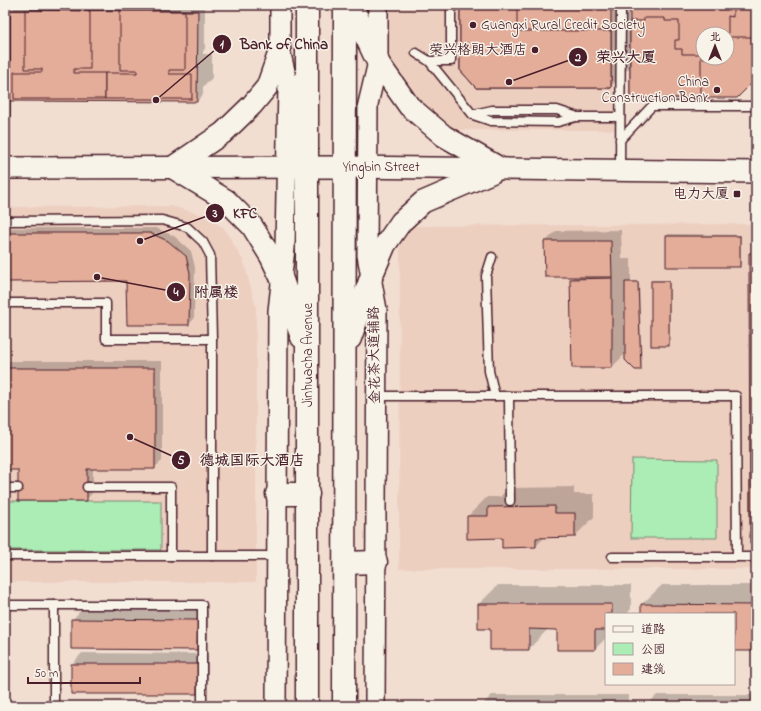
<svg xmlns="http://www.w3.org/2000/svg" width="761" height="711" font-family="'Indie Flower','LXGW WenKai TC',sans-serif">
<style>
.built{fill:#edcfc0}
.green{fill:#acecb5;stroke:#7b8670}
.shadow{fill:#0003;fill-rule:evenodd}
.building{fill:#e4ad9a;stroke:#4a1f2b;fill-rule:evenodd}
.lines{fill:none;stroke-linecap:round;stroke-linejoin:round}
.service-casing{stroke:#4a1f2b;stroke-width:11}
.tertiary-casing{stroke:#4a1f2b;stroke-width:22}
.secondary-casing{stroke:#4a1f2b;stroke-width:24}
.primary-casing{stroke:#4a1f2b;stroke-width:25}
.service{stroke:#f7f3e8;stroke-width:8}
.tertiary{stroke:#f7f3e8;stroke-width:19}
.secondary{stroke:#f7f3e8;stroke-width:21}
.primary{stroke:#f7f3e8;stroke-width:22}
.poi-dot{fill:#4a1f2b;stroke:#f7f3e8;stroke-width:1.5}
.labels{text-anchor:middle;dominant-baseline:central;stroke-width:3;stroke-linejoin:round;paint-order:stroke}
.poi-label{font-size:14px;fill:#4a1f2b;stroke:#f7f3e8;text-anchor:end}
.street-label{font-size:14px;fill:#4a1f2b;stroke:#f7f3e8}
.leader{fill:none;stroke:#4a1f2b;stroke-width:1.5}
.callout-dot{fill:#4a1f2b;stroke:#f7f3e8;stroke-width:1.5}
.mark-label{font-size:12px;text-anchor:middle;font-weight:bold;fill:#fff}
.callout-label{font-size:15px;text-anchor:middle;font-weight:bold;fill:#4a1f2b;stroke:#f7f3e8;stroke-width:3;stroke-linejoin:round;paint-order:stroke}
</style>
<rect width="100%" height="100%" fill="#f1ded1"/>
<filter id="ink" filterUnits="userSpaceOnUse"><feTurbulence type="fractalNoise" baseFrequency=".025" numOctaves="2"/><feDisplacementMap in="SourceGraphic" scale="8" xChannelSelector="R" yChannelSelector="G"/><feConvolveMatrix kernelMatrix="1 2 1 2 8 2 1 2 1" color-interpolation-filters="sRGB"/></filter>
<g filter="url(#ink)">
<g class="built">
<path d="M389 5H617L616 130H456L416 103 388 61Z"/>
<path d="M171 206 201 214 224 228 244 262 256 307V582H5V207Z"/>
<path d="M756 224V569H399L400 226Z"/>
</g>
<g class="green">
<path d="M632 459 717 460V538H631Z"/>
<rect x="5" y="501" width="156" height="49"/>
</g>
<g class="shadow">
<path d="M17 5H205V49L203 51V54H212V78L203 87V95L197 101 11 100V11Z"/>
<path d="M461 5H617L618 12H631V5H756V77L631 66 610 87ZM703 34H727V58H703Z"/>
<path d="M5 228H156L174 236 191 251 195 267 194 319 189 324 127 280 5 281Z"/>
<path d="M621 230 622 259H631V281H639L642 367 641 369 626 353 612 367H573L571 279 574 276 545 242 556 231Z"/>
<path d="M668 234 741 235V265L739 266H667V236Z"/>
<path d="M756 248V543L750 254Z"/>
<path d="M653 280H670V344L669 345 652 281Z"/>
<path d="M5 361H162V461L154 468H93V492L86 500 19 469H5Z"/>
<path d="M574 487V494H594V517L575 536 545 537 536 546 503 547V537L468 516 487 497H500L508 488Z"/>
<path d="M498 585H631V609L627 614H606V638L595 649 558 629H548L529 649 491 628 479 604Z"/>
<path d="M662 585H756V650H734V614H642V604Z"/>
<path d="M82 609 208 610V639L197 649 72 648V620Z"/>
<path d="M82 653 208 654V683L197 693H72V664Z"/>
<path d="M492 695H629V706H481Z"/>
<path d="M657 695H756V706H646Z"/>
</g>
<g class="building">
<path d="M460 5H611V88H476L460 70Z"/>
<path d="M460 5H517V31H611V88H476L460 70Z"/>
<path d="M630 5H756V79L737 98H630ZM703 34H727V58H703Z"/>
<path d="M725 5H756V37H728V16L733 17V9H725Z"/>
<path d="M10 10 198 11 197 102 10 101Z"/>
<path d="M25 10 90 11V69H74V73H105V99H14V72H42V69H25Z"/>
<path d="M120 11H185V70H169V74H192V99H105V73H137V70H120Z"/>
<path d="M644 18H665V21H679V40H675V49H682V54H701V98H630V21H644Z"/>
<path d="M5 233H150L168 241 186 256 190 273 189 325H127L126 281 5 282Z"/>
<rect x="666" y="236" width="74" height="31"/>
<path d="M544 241H611L612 277H545Z"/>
<path d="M749 253H756V544H750Z"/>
<path d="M612 278V368H572L570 279Z"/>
<rect x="651" y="281" width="18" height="65"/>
<path d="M625 282H638L641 370H635L625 360Z"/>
<path d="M5 368H155V469H87V501H18V470H5Z"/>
<path d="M555 506V513H575V537L536 538V547L502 548V538L467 539V516H488V507Z"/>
<path d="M478 604H612V614H606V630H595V650H557V630L529 629V650H490V629H478Z"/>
<path d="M641 604 756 605V651H734V614H641Z"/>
<path d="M71 619 198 620 197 650 71 649Z"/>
<path d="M71 664H198L197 694H71Z"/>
</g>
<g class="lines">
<g class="service-casing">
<g id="service">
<path d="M5 5V167"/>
<path d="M416 53 429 61 473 115 491 121 558 122 576 117H620"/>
<path d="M429 61H451V5"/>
<path d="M474 114 492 110H557L575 116"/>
<path d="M620 140 652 106H756"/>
<path d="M620 170 621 5"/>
<path d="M5 221 162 220 187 227 203 242 210 255 212 339V556"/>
<path d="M492 257 486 276 489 371 495 396"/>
<path d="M5 303H106V339H212"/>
<path d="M376 396H736L737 557"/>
<path d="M509 396 510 501"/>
<path d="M87 487H171V556"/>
<path d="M5 488H18"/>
<path d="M5 556H277"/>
<path d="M612 557H756"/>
<path d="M5 605H202V706"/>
<path d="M54 706V605"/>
</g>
</g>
<g class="tertiary-casing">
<g id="tertiary">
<path d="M276 706 278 311 285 248 288 84 280 50V5"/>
<path d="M375 706 377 310 367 255 368 104 378 62V5"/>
</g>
</g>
<g class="secondary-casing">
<g id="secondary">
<path d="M378 62 409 106 444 136 498 167"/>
<path d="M173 167 223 133 252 105 267 87 280 50"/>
<path d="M5 168 345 167 756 172"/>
<path d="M173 168 226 200 252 226 271 257 282 280"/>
<path d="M371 278 385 245 401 222 423 202 493 172"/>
</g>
</g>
<g class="primary-casing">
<g id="primary">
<path d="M307 5V706"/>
<path d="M351 5 378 62"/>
<path d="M282 280 302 337"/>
<path d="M350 338 371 278"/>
<path d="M277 494H308"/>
<path d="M345 563 376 562"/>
<path d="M344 706 345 5"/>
</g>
</g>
<use href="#service" class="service"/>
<use href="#tertiary" class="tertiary"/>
<use href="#secondary" class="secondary"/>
<use href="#primary" class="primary"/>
</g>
</g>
<g class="poi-dot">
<circle cx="473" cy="25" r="4"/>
<circle cx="535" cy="50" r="4"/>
<circle cx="717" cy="90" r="4"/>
<rect x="733" y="190" width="8" height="8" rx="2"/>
</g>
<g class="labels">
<g class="poi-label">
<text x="481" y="25" text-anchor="start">Guangxi Rural Credit Society</text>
<text x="527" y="50">荣兴格朗大酒店</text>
<text x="709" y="82">China<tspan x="709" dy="16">Construction Bank</tspan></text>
<text x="729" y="194">电力大厦</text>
</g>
<g class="street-label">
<text x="381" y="167">Yingbin Street</text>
<text transform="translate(308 355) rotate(-90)">Jinhuacha Avenue</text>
<text transform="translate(375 355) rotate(-91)">金花茶大道辅路</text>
</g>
</g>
<path class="leader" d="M156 100L222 44M509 82L578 57M140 241L215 213M97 277L176 292M130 437L181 460"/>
<g class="callout-dot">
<circle cx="156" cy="100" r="4"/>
<circle cx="509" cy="82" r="4"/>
<circle cx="140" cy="241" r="4"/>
<circle cx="97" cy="277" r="4"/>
<circle cx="130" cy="437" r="4"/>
<circle cx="222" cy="44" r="10"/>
<circle cx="578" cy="57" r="10"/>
<circle cx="215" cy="213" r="10"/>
<circle cx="176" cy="292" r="10"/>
<circle cx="181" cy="460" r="10"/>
</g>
<g class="mark-label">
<text x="222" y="48">1</text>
<text x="578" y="61">2</text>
<text x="215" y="217">3</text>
<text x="176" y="296">4</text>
<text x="181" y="464">5</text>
</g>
<g class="callout-label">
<text x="284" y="49">Bank of China</text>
<text x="626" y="62">荣兴大厦</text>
<text x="245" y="218">KFC</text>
<text x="216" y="297">附属楼</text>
<text x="252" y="465">德城国际大酒店</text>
</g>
<rect width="761" height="711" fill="none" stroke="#f7f3e8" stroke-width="20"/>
<rect x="10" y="10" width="741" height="691" fill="none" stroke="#4a1f2b" stroke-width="1.5" filter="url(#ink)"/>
<rect x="605" y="613" width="130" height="72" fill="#f7f3e8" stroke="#b29e9c"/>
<rect x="613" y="626" width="20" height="6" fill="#f7f3e8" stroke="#b29e9c"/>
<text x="641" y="633" font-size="12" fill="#4a1f2b">道路</text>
<rect x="613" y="643" width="20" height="12" fill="#acecb5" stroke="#b29e9c"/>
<text x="641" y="653" font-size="12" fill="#4a1f2b">公园</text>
<rect x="613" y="663" width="20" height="12" fill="#e4ad9a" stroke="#b29e9c"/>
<text x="641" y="673" font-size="12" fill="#4a1f2b">建筑</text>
<g transform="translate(715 46)"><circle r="19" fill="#f7f3e8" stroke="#b29e9c"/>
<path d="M0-3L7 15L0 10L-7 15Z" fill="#4a1f2b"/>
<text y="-6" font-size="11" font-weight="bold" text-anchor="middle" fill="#4a1f2b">北</text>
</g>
<path d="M28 677v6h112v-6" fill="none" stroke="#4a1f2b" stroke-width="2"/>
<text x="34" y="677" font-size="12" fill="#4a1f2b" stroke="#f7f3e8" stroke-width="3" paint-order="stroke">50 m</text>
</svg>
